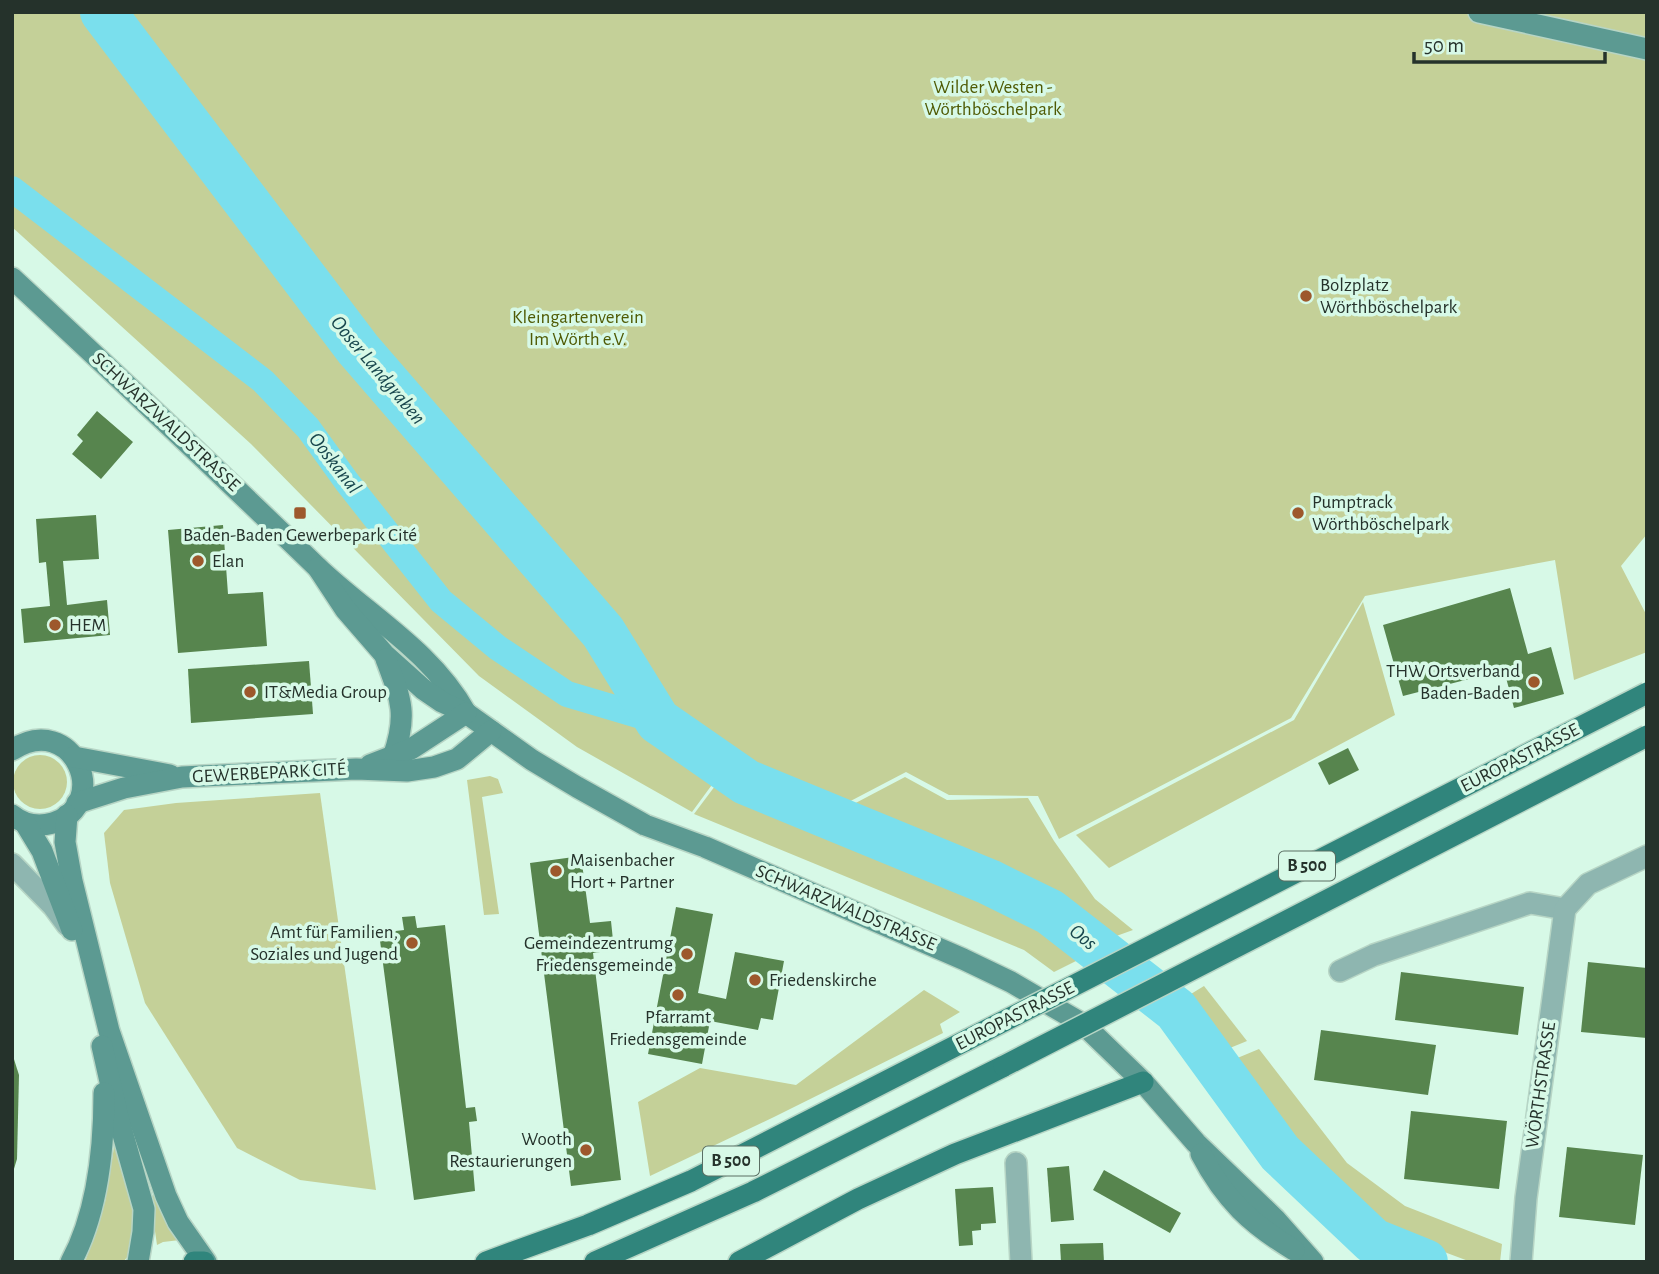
<svg xmlns="http://www.w3.org/2000/svg" width="1659" height="1274" font-family="'Alegreya Sans',sans-serif">
<style>
.green{fill:#c4d098}
.lines{fill:none;stroke-linecap:round;stroke-linejoin:round}
.canal{stroke:#7adfed;stroke-width:26}
.river{stroke:#7adfed;stroke-width:46}
.building{fill:#57854e}
.street-casing{stroke:#b7d5c5;stroke-width:24}
.secondary-casing{stroke:#b7d5c5;stroke-width:24}
.primary-casing{stroke:#b7d5c5;stroke-width:24}
.street{stroke:#8eb6b0;stroke-width:21}
.secondary{stroke:#5c9a92;stroke-width:21}
.primary{stroke:#30857c;stroke-width:21}
.primary-bridge-casing{stroke:#b7d5c5;stroke-width:24;stroke-linecap:butt}
.primary-bridge{stroke:#30857c;stroke-width:21}
.poi-dot{fill:#9d582c;stroke:#d7f9e7;stroke-width:2.5}
.labels{text-anchor:middle;dominant-baseline:central;stroke-width:7;stroke-linejoin:round;paint-order:stroke}
.shield{fill:#d7f9e7;stroke:#5a6e63;stroke-width:2}
.shield-label{font-size:18px;font-weight:bold;fill:#25322b}
.park-label{font-size:19px;fill:#4f5a04;stroke:#d7f9e7}
.poi-label{font-size:19px;fill:#25322b;stroke:#d7f9e7;text-anchor:start}
.street-label{font-size:19px;fill:#25322b;stroke:#d7f9e7}
.water-label{font-size:21px;font-style:italic;fill:#19474e;stroke:#d7f9e7}
</style>
<rect width="100%" height="100%" fill="#d7f9e7"/>
<g class="green">
<path d="M12 12H1647V534L1621 566 1647 616V652L1574 680 1555 560 1365 596 1291 718 1059 839 1038 796 949 795 906 772 841 806 782 786 658 706 614 647 598 658 645 727 714 782 692 812 577 747 479 676 251 444 12 227Z"/>
<path d="M1363 602 1395 715 1109 868 1076 835 1294 720Z"/>
<circle cx="40" cy="782" r="27"/>
<path d="M490 776 498 779 503 793 482 797 499 914 484 915 467 780Z"/>
<path d="M905 777 947 800 1028 798 1054 841 1095 899 1133 930 1108 939 950 842 848 807Z"/>
<path d="M718 782 1043 917 1092 953 1054 972 1024 950 694 814Z"/>
<path d="M320 793 376 1190 300 1180 237 1148 145 1003 110 883 104 833 124 810 176 803Z"/>
<path d="M1204 986 1247 1041 1225 1050 1186 997Z"/>
<path d="M924 990 960 1012 940 1024 943 1033 774 1117 650 1176 638 1102 700 1068 796 1085Z"/>
<path d="M1259 1049 1347 1163 1405 1206 1502 1244 1500 1262H1471L1431 1247 1371 1219 1331 1188 1235 1059Z"/>
<path d="M115 1141 137 1221 130 1254 123 1262H85L105 1202Z"/>
<path d="M155 1195 180 1240 163 1242 157 1245 150 1196Z"/>
</g>
<g class="lines">
<path class="canal" d="M12 189 263 381 308 428 347 482 441 601 498 648 567 694 658 721"/>
<path class="river" d="M103 12 358 349 603 632 658 721 746 782 989 882 1050 912 1176 1010 1280 1153 1373 1241 1425 1262"/>
</g>
<g class="building">
<path d="M97 411 133 442 101 479 72 454 83 441 77 435Z"/>
<path d="M96 515 99 559 63 561 67 605 107 600 110 635 24 643 21 609 50 606 46 562 39 563 36 519Z"/>
<path d="M223 525 228 594 263 592 267 646 178 653 168 530Z"/>
<path d="M1510 588 1528 654 1551 647 1564 694 1514 708 1504 670 1403 696 1383 625Z"/>
<path d="M309 661 313 714 191 723 188 669Z"/>
<path d="M1348 748 1359 770 1329 785 1318 763Z"/>
<path d="M581 856 590 923 611 921 614 950 593 953 621 1180 571 1186 530 863Z"/>
<path d="M676 907 713 914 698 993 726 999 735 952 784 961 773 1020 761 1018 758 1030 710 1021 702 1064 648 1054Z"/>
<path d="M415 916 417 928 445 925 466 1108 475 1107 477 1121 469 1122 475 1191 414 1200 379 933 404 930 402 917Z"/>
<path d="M1588 962 1647 968V1038L1581 1032Z"/>
<path d="M1401 972 1524 987 1518 1035 1395 1020Z"/>
<path d="M1321 1030 1436 1045 1428 1095 1314 1080Z"/>
<path d="M12 1053 19 1075 17 1159 13 1172Z"/>
<path d="M1411 1111 1507 1121 1499 1189 1404 1179Z"/>
<path d="M1567 1147 1643 1155 1635 1225 1559 1217Z"/>
<path d="M1069 1166 1074 1220 1051 1222 1047 1168Z"/>
<path d="M1104 1170 1181 1213 1170 1233 1093 1190Z"/>
<path d="M993 1187 996 1223 981 1224V1230L972 1231 973 1245 959 1246 955 1189Z"/>
<path d="M1103 1243 1104 1262H1061L1060 1244Z"/>
</g>
<g class="lines">
<g class="street-casing">
<g id="street">
<path d="M12 864 53 906 67 925"/>
<path d="M1340 971 1374 955 1530 903 1565 909"/>
<path d="M1016 1163 1021 1262"/>
<path d="M1521 1262 1526 1198 1565 909 1588 884 1647 856"/>
</g>
</g>
<g class="secondary-casing">
<g id="secondary">
<path d="M1479 12 1647 49"/>
<path d="M12 278C114 373 216 469 316 566 367 615 431 650 466 713"/>
<path d="M318 568 345 609 384 654 423 689 442 702 466 713 532 760 577 787 645 825 705 847 963 959 1011 982 1083 1024 1143 1082 1196 1143 1275 1219 1313 1262"/>
<path d="M386 659C401 699 408 715 393 757"/>
<path d="M12 750C73 710 113 804 53 823 38 827 24 825 12 815"/>
<path d="M74 757 170 775"/>
<path d="M370 765 411 749 466 713"/>
<path d="M77 803 124 788 182 777 356 769 407 771 434 767 457 759 491 731"/>
<path d="M67 815 65 842 72 881 109 1031 166 1196 178 1222 206 1262"/>
<path d="M25 823 42 851 72 930"/>
<path d="M102 1046 118 1117 144 1209 143 1232 138 1262"/>
<path d="M1201 1154C1225 1200 1251 1224 1294 1250"/>
<path d="M71 1262C98 1212 104 1149 104 1093"/>
</g>
</g>
<g class="primary-casing">
<g id="primary">
<path d="M194 1262H204"/>
<path d="M486 1262 588 1225 691 1181 967 1040"/>
<path d="M595 1262 753 1192 1004 1066"/>
<path d="M739 1262 858 1199 955 1154 1143 1082"/>
</g>
</g>
<use href="#street" class="street"/>
<use href="#secondary" class="secondary"/>
<use href="#primary" class="primary"/>
<g class="primary-bridge-casing">
<g id="primary-bridge">
<path d="M967 1040 1647 693"/>
<path d="M1004 1066 1647 736"/>
</g>
</g>
<use href="#primary-bridge" class="primary-bridge"/>
</g>
<g class="poi-dot">
<circle cx="1306" cy="296" r="7"/>
<rect x="293" y="506" width="14" height="14" rx="3.5"/>
<circle cx="1298" cy="513" r="7"/>
<circle cx="198" cy="561" r="7"/>
<circle cx="55" cy="625" r="7"/>
<circle cx="1534" cy="682" r="7"/>
<circle cx="250" cy="692" r="7"/>
<circle cx="556" cy="871" r="7"/>
<circle cx="412" cy="943" r="7"/>
<circle cx="687" cy="954" r="7"/>
<circle cx="755" cy="980" r="7"/>
<circle cx="678" cy="995" r="7"/>
<circle cx="586" cy="1150" r="7"/>
</g>
<g class="labels">
<g class="shield">
<rect x="1279" y="851.5" width="56" height="29" rx="5"/>
<rect x="703" y="1146.5" width="56" height="29" rx="5"/>
</g>
<g class="shield-label">
<text x="1307" y="866">B 500</text>
<text x="731" y="1161">B 500</text>
</g>
<g class="park-label">
<text x="993" y="87">Wilder Westen -<tspan x="993" dy="22">Wörthböschelpark</tspan></text>
<text x="578" y="317">Kleingartenverein<tspan x="578" dy="22">Im Wörth e.V.</tspan></text>
</g>
<g class="poi-label">
<text x="1320" y="285">Bolzplatz<tspan x="1320" dy="22">Wörthböschelpark</tspan></text>
<text x="1312" y="502">Pumptrack<tspan x="1312" dy="22">Wörthböschelpark</tspan></text>
<text x="300" y="535" text-anchor="middle">Baden-Baden Gewerbepark Cité</text>
<text x="212" y="561">Elan</text>
<text x="69" y="625">HEM</text>
<text x="1520" y="671" text-anchor="end">THW Ortsverband<tspan x="1520" dy="22">Baden-Baden</tspan></text>
<text x="264" y="692">IT&amp;Media Group</text>
<text x="570" y="860">Maisenbacher<tspan x="570" dy="22">Hort + Partner</tspan></text>
<text x="398" y="932" text-anchor="end">Amt für Familien,<tspan x="398" dy="22">Soziales und Jugend</tspan></text>
<text x="673" y="943" text-anchor="end">Gemeindezentrumg<tspan x="673" dy="22">Friedensgemeinde</tspan></text>
<text x="769" y="980">Friedenskirche</text>
<text x="678" y="1017" text-anchor="middle">Pfarramt<tspan x="678" dy="22">Friedensgemeinde</tspan></text>
<text x="572" y="1139" text-anchor="end">Wooth<tspan x="572" dy="22">Restaurierungen</tspan></text>
</g>
<g class="street-label">
<text transform="translate(166 422) rotate(43)">SCHWARZWALDSTRASSE</text>
<text transform="translate(1520 758) rotate(-27)">EUROPASTRASSE</text>
<text transform="translate(269 773) rotate(-3)">GEWERBEPARK CITÉ</text>
<text transform="translate(846 908) rotate(23)">SCHWARZWALDSTRASSE</text>
<text transform="translate(1015 1016) rotate(-27)">EUROPASTRASSE</text>
<text transform="translate(1541 1085) rotate(-82)">WÖRTHSTRASSE</text>
</g>
<g class="water-label">
<text transform="translate(378 370) rotate(50)">Ooser Landgraben</text>
<text transform="translate(335 463) rotate(52)">Ooskanal</text>
<text transform="translate(1083 937) rotate(38)">Oos</text>
</g>
</g>
<rect width="1659" height="1274" fill="none" stroke="#25322b" stroke-width="28"/>
<path d="M1414 52v10h191v-10" fill="none" stroke="#25322b" stroke-width="3.5"/>
<text x="1424" y="52" font-size="21" fill="#25322b" stroke="#d7f9e7" stroke-width="5" paint-order="stroke">50 m</text>
</svg>
